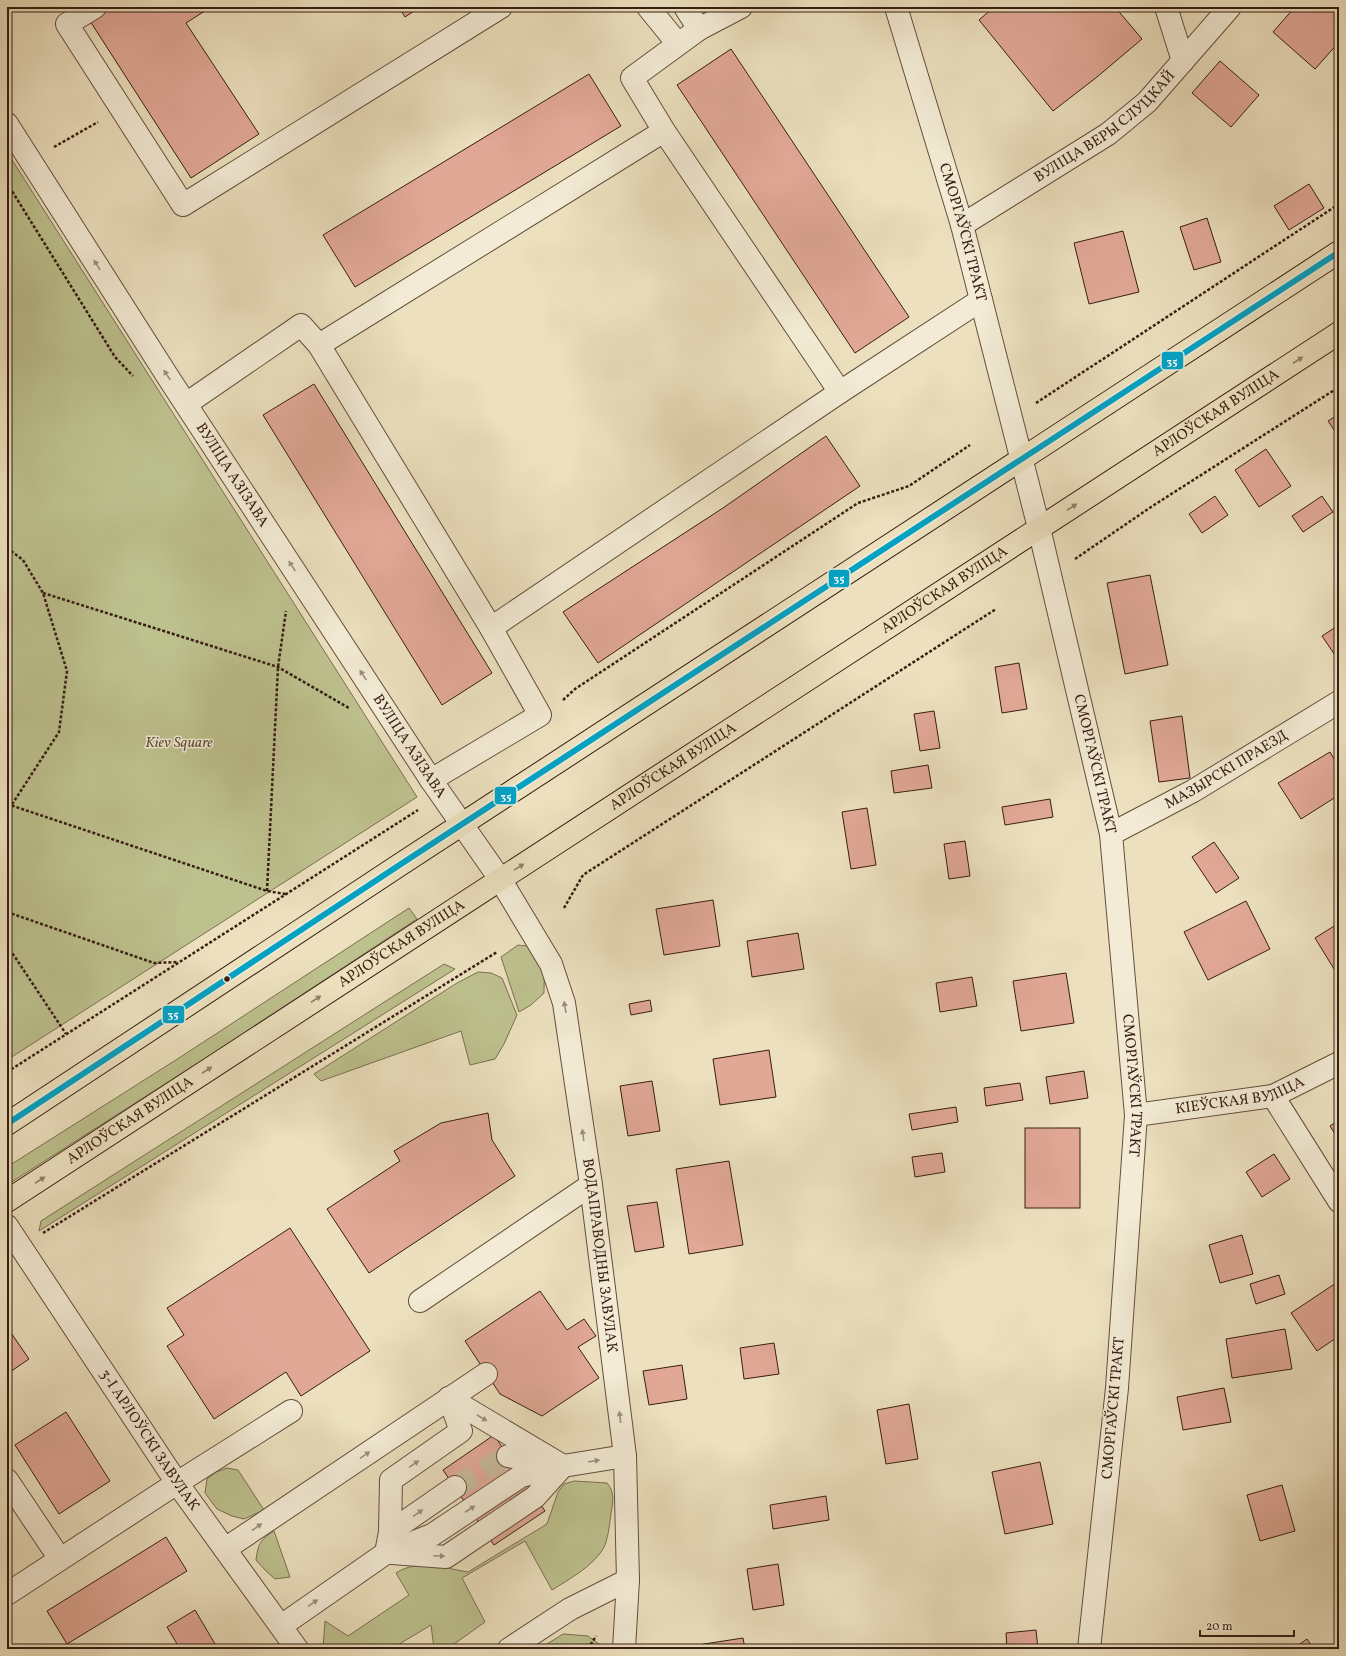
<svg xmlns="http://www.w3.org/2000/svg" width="1346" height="1656" font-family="Vollkorn,serif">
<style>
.green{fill:#bdc18e;stroke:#7a6f50}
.building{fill:#e1a896;stroke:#371d12}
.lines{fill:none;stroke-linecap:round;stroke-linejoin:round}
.minor-tunnel{stroke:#c8b99c;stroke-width:22;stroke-dasharray:22 11;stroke-linecap:butt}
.minor-casing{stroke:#644e3d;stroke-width:24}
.major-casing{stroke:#371d12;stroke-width:24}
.path{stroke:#371d12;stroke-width:2.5;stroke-dasharray:3 2;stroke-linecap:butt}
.minor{stroke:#f3ebd5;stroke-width:22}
.major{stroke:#ece0be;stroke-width:22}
.bus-1-casing{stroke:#f3ebd5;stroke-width:9}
.bus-1{stroke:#03a2c5;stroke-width:6}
.oneway{fill:#9e8e7d}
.oneway2{fill:#927e68}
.bus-dot{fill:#371d12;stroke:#f3ebd5;stroke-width:1.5}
.labels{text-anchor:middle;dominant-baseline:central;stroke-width:3;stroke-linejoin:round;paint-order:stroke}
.street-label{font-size:15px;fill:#371d12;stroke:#f3ebd5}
.park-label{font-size:15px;font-style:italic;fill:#5f4e37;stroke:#f3ebd5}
.line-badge{stroke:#f3ebd5;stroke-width:1.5}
.badge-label{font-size:11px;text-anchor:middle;font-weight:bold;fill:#fff}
</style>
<rect width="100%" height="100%" fill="#ece0be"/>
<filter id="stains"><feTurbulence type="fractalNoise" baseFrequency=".005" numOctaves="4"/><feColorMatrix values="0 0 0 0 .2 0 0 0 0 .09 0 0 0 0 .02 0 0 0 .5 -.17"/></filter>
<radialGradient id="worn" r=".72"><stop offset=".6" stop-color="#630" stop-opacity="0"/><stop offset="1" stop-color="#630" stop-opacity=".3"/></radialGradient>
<g class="green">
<path d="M7 152 417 797 7 1060Z"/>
<path d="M409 908 417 919 218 1050 7 1185V1167L179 1058Z"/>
<path d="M518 945C521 946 527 945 530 947 547 954 544 978 544 993L531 1005 519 1012 501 957Z"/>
<path d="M444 964 455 969 39 1231 41 1221Z"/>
<path d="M478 972 491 973 502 978 517 1015 504 1044 495 1059 470 1065 461 1031 321 1081 314 1074 457 983Z"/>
<path d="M227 1468 238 1470 264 1510 244 1519 232 1516 217 1509 205 1493 207 1479 216 1472Z"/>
<path d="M574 1481 607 1483C615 1492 613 1502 611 1513 610 1522 608 1541 603 1549 593 1566 568 1580 552 1590L525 1541 462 1578 485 1622 447 1649H434L431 1625 391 1649H323L325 1621 348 1636 409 1595 396 1573C417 1559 444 1568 468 1572L547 1524 558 1492 564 1484Z"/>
<path d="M274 1531 290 1577 275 1579 265 1570 256 1560C258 1544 260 1540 274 1531Z"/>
<path d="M563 1634 588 1636 606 1649H539Z"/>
</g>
<g class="building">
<path d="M111 7H211L186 23 259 134 191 178 90 21Z"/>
<path d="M399 7H420L405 17Z"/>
<path d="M994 7H1115L1142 39 1097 77 1053 111 979 20Z"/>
<path d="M1295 7H1339V42L1315 69 1273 32Z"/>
<path d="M731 49 909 317 855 353 677 85Z"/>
<path d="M1220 61 1259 95 1231 127 1192 93Z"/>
<path d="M589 74 621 126 355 287 323 235Z"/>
<path d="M1309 184 1324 208 1289 230 1274 206Z"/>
<path d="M1207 218 1221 262 1194 270 1180 227Z"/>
<path d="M1123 231 1139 292 1089 304 1074 243Z"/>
<path d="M314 384 492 673 442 705 263 415Z"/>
<path d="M1339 414V437L1328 421Z"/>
<path d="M826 436 860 486 598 663 563 612 723 508Z"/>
<path d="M1266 449 1291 486 1259 507 1235 470Z"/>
<path d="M1215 496 1228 515 1202 533 1189 514Z"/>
<path d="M1322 496 1333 512 1303 532 1292 516Z"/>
<path d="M1150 575 1168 665 1125 674 1107 583Z"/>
<path d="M1339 625V661L1322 636Z"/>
<path d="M1019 663 1027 709 1002 713 995 667Z"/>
<path d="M934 711 940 748 920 751 914 714Z"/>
<path d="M1182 716 1190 778 1159 782 1150 721Z"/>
<path d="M1330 752 1339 767V795L1301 819 1278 783Z"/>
<path d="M928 765 932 788 894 793 891 771Z"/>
<path d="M1050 799 1053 817 1005 825 1002 807Z"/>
<path d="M867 808 876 865 851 869 842 812Z"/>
<path d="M965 841 970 876 949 879 944 844Z"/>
<path d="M1214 842 1239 878 1216 893 1192 857Z"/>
<path d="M713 900 720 946 664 955 656 909Z"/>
<path d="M1246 901 1270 949 1208 980 1184 932Z"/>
<path d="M1339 923V977L1315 938Z"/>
<path d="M798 933 804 969 752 977 747 941Z"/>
<path d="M1066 973 1074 1023 1021 1031 1013 981Z"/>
<path d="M972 977 977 1006 940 1012 936 983Z"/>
<path d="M650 1000 652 1011 631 1015 629 1004Z"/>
<path d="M769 1050 776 1097 720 1105 713 1059Z"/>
<path d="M1084 1071 1088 1098 1050 1104 1046 1077Z"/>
<path d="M652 1081 660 1131 628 1136 620 1086Z"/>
<path d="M1020 1083 1023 1100 986 1106 984 1088Z"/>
<path d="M956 1107 958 1122 912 1130 909 1114Z"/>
<path d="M488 1113 492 1140 515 1176 369 1273 327 1209 400 1161 394 1151 441 1123Z"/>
<path d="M1339 1120V1140L1330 1126Z"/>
<rect x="1025" y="1128" width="55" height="80"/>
<path d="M942 1153 945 1172 915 1177 912 1157Z"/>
<path d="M1274 1154 1290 1179 1262 1197 1246 1172Z"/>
<path d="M729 1161 743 1245 689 1254 676 1169Z"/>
<path d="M657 1202 664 1247 635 1252 627 1206Z"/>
<path d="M290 1228 370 1351 301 1396 286 1372 214 1419 167 1346 184 1335 167 1308Z"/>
<path d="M1242 1235 1253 1274 1220 1283 1209 1245Z"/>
<path d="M1279 1275 1285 1294 1256 1304 1250 1284Z"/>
<path d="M1339 1281V1336L1317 1351 1291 1313Z"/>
<path d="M540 1291 567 1330 584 1319 596 1336 578 1347 599 1378 542 1416 500 1394 465 1341Z"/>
<path d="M7 1327 29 1359 7 1374Z"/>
<path d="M1285 1329 1292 1369 1232 1378 1226 1339Z"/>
<path d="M774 1343 779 1374 744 1379 740 1348Z"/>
<path d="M682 1365 687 1399 649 1405 643 1371Z"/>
<path d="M1224 1388 1231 1422 1183 1430 1177 1397Z"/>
<path d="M909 1404 918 1459 886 1464 877 1410Z"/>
<path d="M66 1412 110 1481 59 1514 15 1445Z"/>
<path d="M494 1435 545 1511 494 1545 443 1470Z"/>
<path d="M1040 1462 1053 1524 1005 1534 992 1472Z"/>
<path d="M1282 1485 1295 1531 1260 1541 1247 1495Z"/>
<path d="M826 1496 829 1520 773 1529 770 1505Z"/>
<path d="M166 1537 187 1571 67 1644 47 1611Z"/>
<path d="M778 1564 784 1605 753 1610 747 1569Z"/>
<path d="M195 1610 218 1649H180L167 1627Z"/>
<path d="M1036 1630 1038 1649H1007L1006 1633Z"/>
<path d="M743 1638 745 1649H672Z"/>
<path d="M1307 1639 1314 1649H1293Z"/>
</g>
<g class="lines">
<path class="minor-tunnel" d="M455 1487 508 1456"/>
<g class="minor-casing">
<g id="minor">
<path d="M95 7 67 24 183 205 501 7"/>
<path d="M648 7 678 44"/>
<path d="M685 7 699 29 741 7"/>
<path id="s1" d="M896 7 962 225 1039 528 1111 834 1136 1115 1117 1388 1089 1649"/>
<path d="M1166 7 1183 61"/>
<path d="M699 29 632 78 664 131 840 392"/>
<path id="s2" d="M7 124 168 377 431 780 500 879 551 964 564 1003 591 1185 625 1456 628 1580 624 1649"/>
<path id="s3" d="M962 225 1108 134 1147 102 1230 7"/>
<path d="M319 345 664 131"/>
<path d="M186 404 301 325 319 345 491 628"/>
<path d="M431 780 540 715 491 628 840 392 981 300"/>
<path id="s4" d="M1111 834 1193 791 1339 702"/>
<path d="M1273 1096 1339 1201"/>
<path id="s5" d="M1136 1115 1273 1096 1339 1063"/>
<path id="s6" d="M7 1226 177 1483 297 1649"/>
<path d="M420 1301 591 1185"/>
<path d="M449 1398 563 1466"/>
<path d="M508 1456 549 1463"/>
<path d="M7 1480 60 1559"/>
<path d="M390 1532 391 1480 461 1431 449 1398"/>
<path d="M225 1549 486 1374"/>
<path d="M386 1553 432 1535 521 1476 563 1466 625 1456"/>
<path d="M392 1553 446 1557 535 1497 563 1466"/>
<path d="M7 1594 177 1483 291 1411"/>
<path d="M281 1626 386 1553 390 1532 455 1487"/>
<path d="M509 1649 570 1609 628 1580"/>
</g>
</g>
<g class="major-casing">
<g id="major">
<path d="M7 1124 401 864 1339 252"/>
<path id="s7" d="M7 1201 1339 333"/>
</g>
</g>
<g class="path">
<path d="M54 147 98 122"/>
<path d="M7 183 115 357 133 376"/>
<path d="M1036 403 1339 204"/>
<path d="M7 548 23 560 43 593 67 671 59 732 11 806 7 808"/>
<path d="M1075 559 1151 507 1339 387"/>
<path d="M43 593 278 667 349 708"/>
<path d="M563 700 575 689 858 503 909 486 970 445"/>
<path d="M7 804 267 891 286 894"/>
<path d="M267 891 278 667 286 611"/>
<path d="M564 908 583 875 996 609"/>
<path d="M7 912 154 963 178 962"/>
<path d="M7 945 66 1034"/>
<path d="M7 1072 418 810"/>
<path d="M43 1233 497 952"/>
<path d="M588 1649 596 1636"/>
</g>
<use href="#minor" class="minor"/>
<use href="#major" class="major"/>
<g class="bus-1-casing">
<path id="bus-1" d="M7 1124 401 864 1339 252"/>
</g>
<use href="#bus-1" class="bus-1"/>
</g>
<defs><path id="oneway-solid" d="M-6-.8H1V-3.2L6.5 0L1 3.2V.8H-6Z"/></defs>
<g class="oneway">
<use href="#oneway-solid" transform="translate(97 265) rotate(-122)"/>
<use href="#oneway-solid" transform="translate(167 375) rotate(-123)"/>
<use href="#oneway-solid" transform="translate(292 566) rotate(-123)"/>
<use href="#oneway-solid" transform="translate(363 675) rotate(-123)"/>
<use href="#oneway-solid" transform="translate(565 1007) rotate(-100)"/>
<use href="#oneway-solid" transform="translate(583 1135) rotate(-98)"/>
<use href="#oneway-solid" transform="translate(620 1417) rotate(-97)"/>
<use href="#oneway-solid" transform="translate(482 1418) rotate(31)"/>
<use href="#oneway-solid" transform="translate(365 1455) rotate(-34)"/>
<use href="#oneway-solid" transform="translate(594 1461) rotate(-10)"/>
<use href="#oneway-solid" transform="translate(414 1464) rotate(-35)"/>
<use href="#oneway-solid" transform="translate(470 1509) rotate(-33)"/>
<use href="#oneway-solid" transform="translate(418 1513) rotate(-35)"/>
<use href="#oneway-solid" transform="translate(257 1527) rotate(-34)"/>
<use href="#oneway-solid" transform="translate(439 1556) rotate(3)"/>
<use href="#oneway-solid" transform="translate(313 1603) rotate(-35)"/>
</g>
<g class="oneway2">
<use href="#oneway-solid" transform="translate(1298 360) rotate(-33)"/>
<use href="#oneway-solid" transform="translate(1072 507) rotate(-33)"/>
<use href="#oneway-solid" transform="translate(519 867) rotate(-32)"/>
<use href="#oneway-solid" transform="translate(316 999) rotate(-33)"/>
<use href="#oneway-solid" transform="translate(207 1070) rotate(-33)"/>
<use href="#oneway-solid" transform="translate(40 1180) rotate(-33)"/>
</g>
<circle class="bus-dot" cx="227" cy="979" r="3.5"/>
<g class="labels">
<g class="street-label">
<text stroke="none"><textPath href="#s3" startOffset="174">ВУЛІЦА ВЕРЫ СЛУЦКАЙ</textPath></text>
<text stroke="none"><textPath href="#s1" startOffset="235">СМОРГАЎСКІ ТРАКТ</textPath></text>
<text stroke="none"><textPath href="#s7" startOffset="1443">АРЛОЎСКАЯ ВУЛІЦА</textPath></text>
<text stroke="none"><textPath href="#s2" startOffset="417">ВУЛІЦА АЗІЗАВА</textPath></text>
<text stroke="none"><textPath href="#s7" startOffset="1119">АРЛОЎСКАЯ ВУЛІЦА</textPath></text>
<text stroke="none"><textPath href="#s2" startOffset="741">ВУЛІЦА АЗІЗАВА</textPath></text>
<text stroke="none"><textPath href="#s1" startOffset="783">СМОРГАЎСКІ ТРАКТ</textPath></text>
<text stroke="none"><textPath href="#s7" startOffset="795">АРЛОЎСКАЯ ВУЛІЦА</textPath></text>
<text stroke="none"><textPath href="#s4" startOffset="132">МАЗЫРСКІ ПРАЕЗД</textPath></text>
<text stroke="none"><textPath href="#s7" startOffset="471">АРЛОЎСКАЯ ВУЛІЦА</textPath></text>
<text stroke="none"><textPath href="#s1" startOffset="1107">СМОРГАЎСКІ ТРАКТ</textPath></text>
<text stroke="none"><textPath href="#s5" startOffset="106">КІЕЎСКАЯ ВУЛІЦА</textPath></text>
<text stroke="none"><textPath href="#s7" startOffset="147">АРЛОЎСКАЯ ВУЛІЦА</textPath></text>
<text stroke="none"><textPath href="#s2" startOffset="1297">ВОДАПРАВОДНЫ ЗАВУЛАК</textPath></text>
<text transform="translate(1114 1408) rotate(-85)">СМОРГАЎСКІ ТРАКТ</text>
<text stroke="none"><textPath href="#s6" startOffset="257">3-І АРЛОЎСКІ ЗАВУЛАК</textPath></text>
</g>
<g class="park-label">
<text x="179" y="743">Kiev Square</text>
</g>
</g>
<g class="line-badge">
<rect x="1161" y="351" width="23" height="19" rx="4" fill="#03a2c5"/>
<rect x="828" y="569" width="22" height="19" rx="4" fill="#03a2c5"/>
<rect x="494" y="786" width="23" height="19" rx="4" fill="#03a2c5"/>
<rect x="162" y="1005" width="23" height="19" rx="4" fill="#03a2c5"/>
</g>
<g class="badge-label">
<text x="1172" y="365">35</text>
<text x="839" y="582">35</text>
<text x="506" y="800">35</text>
<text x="173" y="1018">35</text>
</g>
<rect width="1346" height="1656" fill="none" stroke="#ece0be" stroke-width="24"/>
<rect x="8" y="8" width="1330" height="1640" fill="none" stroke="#371d12" stroke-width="2"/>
<rect x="12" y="12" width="1322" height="1632" fill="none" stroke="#371d12"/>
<path d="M1200 1630v6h94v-6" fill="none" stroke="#371d12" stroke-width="2"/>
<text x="1206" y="1630" font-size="12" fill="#371d12" stroke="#f3ebd5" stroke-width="3" paint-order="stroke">20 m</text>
<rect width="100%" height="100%" filter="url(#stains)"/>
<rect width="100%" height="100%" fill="url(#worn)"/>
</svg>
